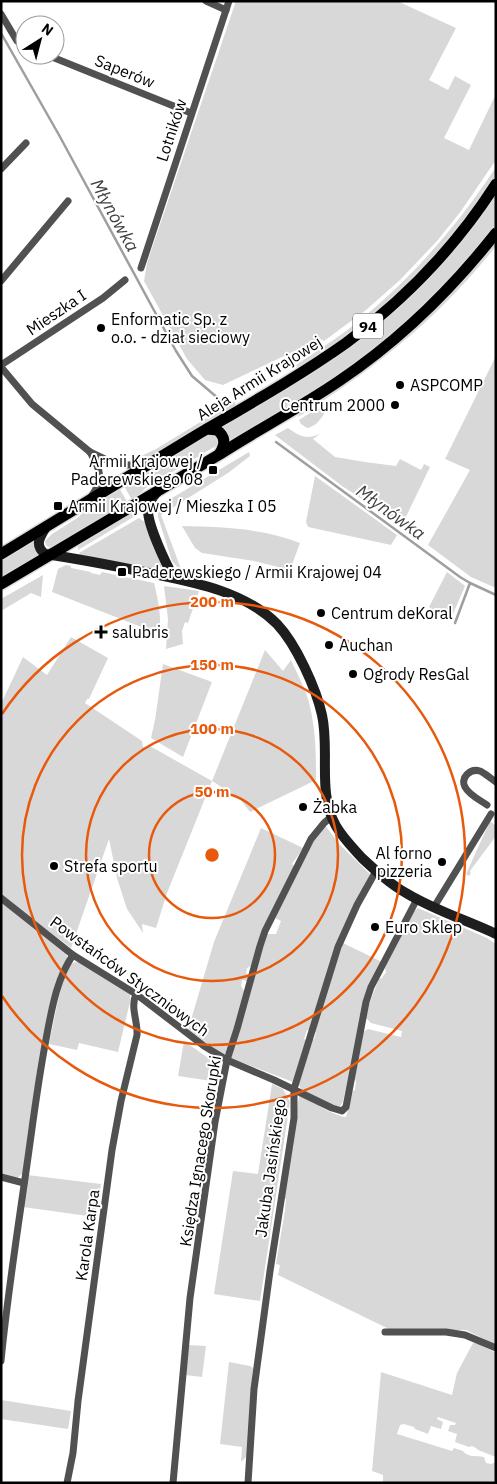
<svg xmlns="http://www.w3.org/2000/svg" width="497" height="1484" font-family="'IBM Plex Sans',sans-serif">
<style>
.green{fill:#d8d8d8}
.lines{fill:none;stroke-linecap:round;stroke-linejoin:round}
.stream{stroke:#9f9f9f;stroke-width:2.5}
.primary-casing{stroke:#dbdbdb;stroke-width:14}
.street{stroke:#515151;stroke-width:7}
.secondary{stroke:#1e1e1e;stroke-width:10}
.primary{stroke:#000;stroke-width:11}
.ring{fill:none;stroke:#e8590c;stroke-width:2.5}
.poi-dot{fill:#000;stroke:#fff;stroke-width:2}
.labels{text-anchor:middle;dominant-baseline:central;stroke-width:4;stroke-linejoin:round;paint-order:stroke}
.shield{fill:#fff;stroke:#4c4c4c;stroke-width:1}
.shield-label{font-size:15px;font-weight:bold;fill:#000}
.street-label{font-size:16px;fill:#000;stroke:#fff}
.poi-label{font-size:16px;fill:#000;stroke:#fff;text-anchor:start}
.water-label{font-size:18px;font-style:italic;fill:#404040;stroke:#fff}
.centre{fill:#e8590c;stroke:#fff;stroke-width:2.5}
.ring-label{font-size:15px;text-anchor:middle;font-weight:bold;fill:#e8590c;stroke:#fff;stroke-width:4;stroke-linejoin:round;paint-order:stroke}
</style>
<rect width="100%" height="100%" fill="#fff"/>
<g class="green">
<path d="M236 1H397L456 28 429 80 448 90 455 76 471 85 444 138 469 150 496 94V160L489 170 461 211 437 241 400 280 366 310 324 341 320 339 223 385 205 380 187 359 144 281 147 263Z"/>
<path d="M496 167C496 168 496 175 496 175 493 183 479 199 474 206 434 260 388 307 333 345 322 352 311 363 298 367L296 365C317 351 339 337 359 321 413 277 458 225 496 167Z"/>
<path d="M496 194V225L480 246 445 286 388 338 334 379 229 443 221 427 336 356Z"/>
<path d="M496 240V246C438 319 377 367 298 417L301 411 339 386Z"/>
<path d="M496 356V588L471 577 428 545 470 470 445 459Z"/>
<path d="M332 399C326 408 321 426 307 428L301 424 299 420Z"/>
<path d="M235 401V406L150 457 136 461 126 462 135 459 156 449Z"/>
<path d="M288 428C300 436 305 440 320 434L313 439 335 457 365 462 396 466 400 459 421 470 424 464 430 467 402 525 342 486 275 435Z"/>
<path d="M213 433 219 438 218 444 216 446 147 487 132 500 124 486 209 434Z"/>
<path d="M249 452 250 456 228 473 161 515 181 569V571L172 561 158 517 157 507Z"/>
<path d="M315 476 397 535 391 545 308 527 306 522Z"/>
<path d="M119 488 128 503 58 544 49 547 46 545 45 541 52 534 77 518 95 503Z"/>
<path d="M133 511 135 516 78 550V545Z"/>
<path d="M139 518 143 521H145L162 565 159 570 80 555 79 553Z"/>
<path d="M182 526C222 527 262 528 300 543L290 570 254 561 202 553 195 548Z"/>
<path d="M34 540 35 549 40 555 1 579V560Z"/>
<path d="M66 565 71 566V568L91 572V573L100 575 102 572 154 583C158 600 162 616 159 634L52 592 58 569Z"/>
<path d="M447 572 465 586 450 621 429 607Z"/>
<path d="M43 575 41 597 31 593 1 611V599Z"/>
<path d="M164 586 199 591 188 623 185 622 182 631 183 644 166 649 168 619Z"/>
<path d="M71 637 108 658 89 699H87L85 703 142 741 143 747 147 748 148 745 212 781 265 650 283 671 291 660C298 676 307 691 310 707 316 731 316 756 316 780L250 812 240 799 212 781 167 893 156 928 142 924 143 933 127 909 117 878 109 839 71 948 1 895V704L23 657 47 675Z"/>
<path d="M163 664 212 682 183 757 151 738 155 720Z"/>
<path d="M490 821 496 826V836L470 871 471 873 469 876 466 874Z"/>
<path d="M325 825 339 844 370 874 338 940 310 1030H307L304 1039 306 1040 293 1082 231 1058 267 934H276L281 921 275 918 311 843Z"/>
<path d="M261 828 303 848 292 864 294 866 251 966 247 968 246 973 248 975 247 981 242 980 241 986 244 991 234 1026 235 1029 227 1052 224 1055 188 1030 214 942Z"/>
<path d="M1 901 65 951 68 959 52 1000 39 1057 23 1173 17 1178 1 1174Z"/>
<path d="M418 908 487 938 496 944V1345L466 1330H391L278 1275 280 1265 276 1264 285 1210 286 1199 283 1198 299 1096C313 1101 333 1116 346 1117L353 1091 355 1090 356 1082 355 1079 363 1032 368 1029 401 1037 402 1031 371 1023 366 1018 369 1004 379 979 382 978 386 972 385 968 414 911Z"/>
<path d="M343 943 382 962 364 1004 343 1101 340 1107 331 1105 301 1089 298 1083 311 1041 314 1039 316 1033 314 1031Z"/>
<path d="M75 962H79L130 993V1002L118 1052 79 1043 77 1050 49 1044 61 986 71 964Z"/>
<path d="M184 1041 214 1062 212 1081 178 1076Z"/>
<path d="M272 1084 283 1089 290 1102 260 1301 214 1294 233 1171 258 1174Z"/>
<path d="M27 1175 101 1184 95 1217 23 1207Z"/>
<path d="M473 1343 479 1344 496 1353V1457L478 1450 476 1448 472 1446 469 1447 455 1442 457 1434 448 1431 450 1425H455L456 1423 438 1417 437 1419 443 1422 441 1429 431 1426 428 1434 415 1429 414 1427 404 1424 400 1425 397 1434 452 1451 454 1448 463 1451C468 1458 476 1455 484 1457L486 1463 491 1464 496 1462V1483H383V1475L372 1471 381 1372 452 1395 457 1373Z"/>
<path d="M188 1345 206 1346 202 1377 185 1375Z"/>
<path d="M229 1362 250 1366 253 1368 247 1456 241 1462 242 1447 220 1444Z"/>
<path d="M1 1400 71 1411 68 1429 1 1419Z"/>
</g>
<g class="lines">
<g class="stream">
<path d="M1 33 59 135 176 351 192 376 219 399"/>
<path d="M276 442 460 577 470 583 496 595"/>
<path d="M455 623 470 583"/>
</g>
<g class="primary-casing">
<g id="primary">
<path d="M207 429 217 430C226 437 225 445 220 453"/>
<path d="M1 554C66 515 130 475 195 436 246 406 298 377 346 343 404 300 457 245 496 184"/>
<path d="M1 584C74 540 147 498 220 454 259 429 301 407 339 381 400 340 451 290 496 233"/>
</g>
</g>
<g class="street">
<path d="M206 1 226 10"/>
<path d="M1 14 17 41 25 47"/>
<path d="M47 55 191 113"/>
<path d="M1 169 26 143"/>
<path d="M141 268 229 1"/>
<path d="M1 281 68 201"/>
<path d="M1 365 103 298 125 280"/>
<path d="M1 367 32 404 90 452 113 463 126 465H145"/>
<path d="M90 452C101 471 104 478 91 497"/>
<path d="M487 805C480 800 469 795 465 787 460 778 470 768 480 771 485 773 491 779 496 782"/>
<path d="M1 898 73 955 136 994 204 1046 227 1060 274 1080 332 1108 342 1111 346 1107 366 1002 371 987 417 899"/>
<path d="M434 907 491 814"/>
<path d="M1 1177 24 1183"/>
<path d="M385 1332H446L465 1335 496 1348"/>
<path d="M1 1361C8 1288 20 1216 30 1143 35 1106 40 1070 47 1034 52 1008 57 978 73 955"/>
<path d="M67 1483 73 1453 78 1401 112 1150 121 1101 137 1035C138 1021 130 1008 136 994"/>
<path d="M173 1483 190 1298 215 1122 227 1060 237 1029 260 946 265 931 311 839 324 823 331 817"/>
<path d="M248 1483 254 1389 270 1271 294 1118V1089L338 947 357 905 376 871"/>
</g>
<g class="secondary">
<path d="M157 492C153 497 149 501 148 509 147 524 166 564 174 578"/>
<path d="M46 527C40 537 34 545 45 554 80 559 115 566 149 573 193 582 244 591 277 624 296 644 316 688 322 715 330 751 317 793 336 826 343 838 353 848 362 858 376 871 390 884 406 893 434 910 466 920 496 934"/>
</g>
<use href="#primary" class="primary"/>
</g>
<g class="ring">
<circle cx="212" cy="855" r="63"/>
<circle cx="212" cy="855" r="126"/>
<circle cx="212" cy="855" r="190"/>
<path d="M2 714A253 253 0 1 1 2 996"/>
</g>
<g class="poi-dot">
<circle cx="101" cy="328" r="5"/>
<circle cx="400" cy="385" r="5"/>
<circle cx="395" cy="405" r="5"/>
<rect x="208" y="465" width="10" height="10" rx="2.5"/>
<rect x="53" y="501" width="10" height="10" rx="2.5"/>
<rect x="117" y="567" width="10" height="10" rx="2.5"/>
<circle cx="321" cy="613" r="5"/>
<path d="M98.5 624.5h5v5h5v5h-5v5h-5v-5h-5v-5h5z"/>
<circle cx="329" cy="645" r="5"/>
<circle cx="353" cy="674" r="5"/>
<circle cx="303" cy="807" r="5"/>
<circle cx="442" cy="862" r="5"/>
<circle cx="54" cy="866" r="5"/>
<circle cx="375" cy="927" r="5"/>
</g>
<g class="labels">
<rect class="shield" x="353" y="313.5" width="30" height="25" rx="4"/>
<g class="shield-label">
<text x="368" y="326">94</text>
</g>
<g class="street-label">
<text transform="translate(125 71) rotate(22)">Saperów</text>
<text transform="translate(171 130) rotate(-72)">Lotników</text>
<text transform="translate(56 312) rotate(-34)">Mieszka I</text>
<text transform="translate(259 378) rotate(-32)">Aleja Armii Krajowej</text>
<text transform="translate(130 976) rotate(36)">Powstańców Styczniowych</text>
<text transform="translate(200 1151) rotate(-81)">Księdza Ignacego Skorupki</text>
<text transform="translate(270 1168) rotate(-82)">Jakuba Jasińskiego</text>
<text transform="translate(87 1235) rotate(-82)">Karola Karpa</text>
</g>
<g class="poi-label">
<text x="111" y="319">Enformatic Sp. z<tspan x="111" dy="18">o.o. - dział sieciowy</tspan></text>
<text x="410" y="385">ASPCOMP</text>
<text x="385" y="405" text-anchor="end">Centrum 2000</text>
<text x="203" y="461" text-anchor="end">Armii Krajowej /<tspan x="203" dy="18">Paderewskiego 08</tspan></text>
<text x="68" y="506">Armii Krajowej / Mieszka I 05</text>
<text x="132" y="572">Paderewskiego / Armii Krajowej 04</text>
<text x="331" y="613">Centrum deKoral</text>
<text x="112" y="632">salubris</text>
<text x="339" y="645">Auchan</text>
<text x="363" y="674">Ogrody ResGal</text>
<text x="313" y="807">Żabka</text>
<text x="432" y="853" text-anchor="end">Al forno<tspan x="432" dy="18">pizzeria</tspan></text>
<text x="64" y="866">Strefa sportu</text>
<text x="385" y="927">Euro Sklep</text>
</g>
<g class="water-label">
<text transform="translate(115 215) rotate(61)">Młynówka</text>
<text transform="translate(391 512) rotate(36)">Młynówka</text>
</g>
</g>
<circle cx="212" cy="855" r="8" class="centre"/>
<g class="ring-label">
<text x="212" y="607">200 m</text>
<text x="212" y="670">150 m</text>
<text x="212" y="734">100 m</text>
<text x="212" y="797">50 m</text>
</g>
<rect width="497" height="1484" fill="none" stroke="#000000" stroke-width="5"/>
<g transform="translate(40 40) rotate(36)"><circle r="24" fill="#ffffff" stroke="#999999"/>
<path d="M0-4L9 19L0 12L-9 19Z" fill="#000000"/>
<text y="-8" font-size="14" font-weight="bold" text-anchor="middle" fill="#000000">N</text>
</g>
</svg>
